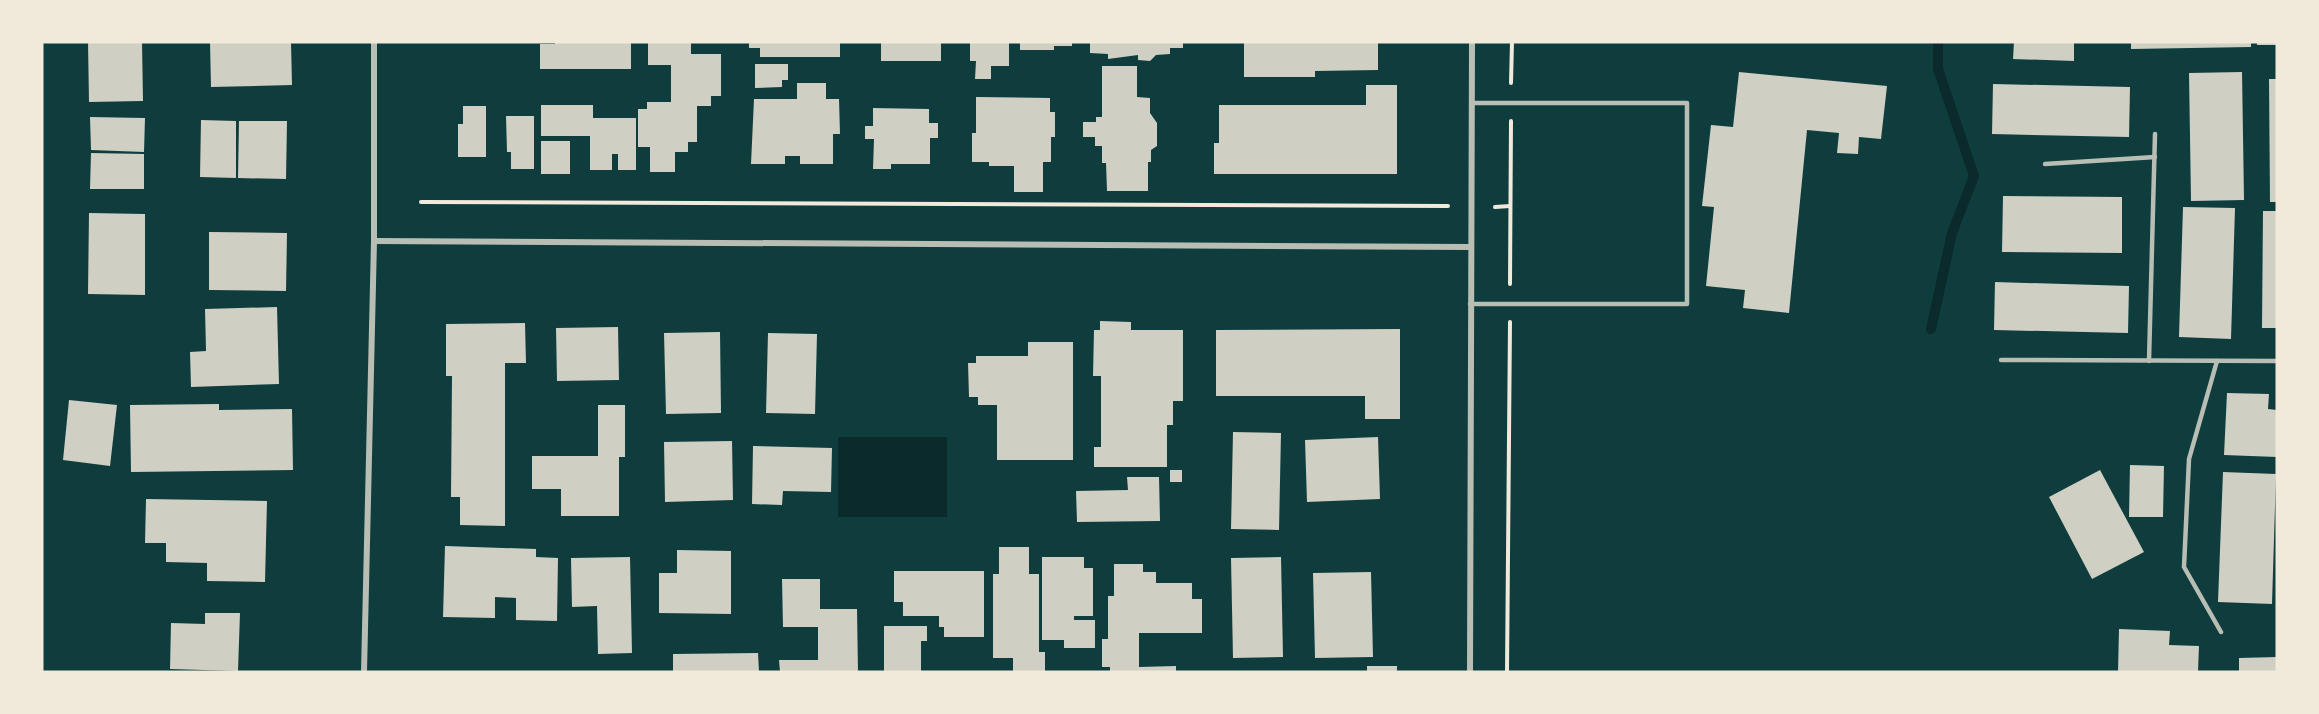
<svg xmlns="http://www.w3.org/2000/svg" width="2319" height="714" font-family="Barlow,sans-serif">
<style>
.water{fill:#0a2a2b}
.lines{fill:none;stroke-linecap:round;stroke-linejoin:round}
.stream{stroke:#0a2a2b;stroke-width:10}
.building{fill:#cfcfc3}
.path{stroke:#f1e9da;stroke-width:4}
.service{stroke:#b8beb3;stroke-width:4.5}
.minor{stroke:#b8beb3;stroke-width:6}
</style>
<rect width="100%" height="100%" fill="#0f3d3e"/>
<rect class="water" x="838" y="437" width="109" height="80"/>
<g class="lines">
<path class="stream" d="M1931 329 1952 233 1974 176 1938 69V42"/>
</g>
<g class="building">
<path d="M88 42H142L143 101 89 102Z"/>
<path d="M210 42H291L292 85 211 87Z"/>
<path d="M555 42H631V69H540V44H555Z"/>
<path d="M648 42H691V54H721V96H711V106H697V142H688V152H675V172H650V147H638V109H647V102H671V65H648Z"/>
<path d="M749 42H840V57H760V48H749Z"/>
<rect x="881" y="42" width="60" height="19"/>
<path d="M970 42H1009V66H991V79H975L976 61H970Z"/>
<path d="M1020 42H1072V46H1054V50H1020Z"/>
<path d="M1090 42H1183V48H1170V54L1156 55 1150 61 1138 60V55L1108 59V54L1090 53Z"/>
<path d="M1244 42H1378V70L1315 71V77H1244Z"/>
<path d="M2014 42H2074V61L2013 59Z"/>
<path d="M2131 42H2251V47L2131 49Z"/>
<rect x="2257" y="42" width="20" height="3"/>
<path d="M755 64H788V80H782V87L755 88Z"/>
<path d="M1102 66H1137V97L1150 98V113L1157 123V146L1151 150V162H1148V191H1107L1106 163H1102V146H1095V137H1083V122H1096V117H1102Z"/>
<path d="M1739 72 1887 86 1881 139 1859 137 1858 154 1837 153 1839 133 1807 130 1789 313 1743 308 1745 290 1706 286 1714 207 1702 206 1711 125 1733 127Z"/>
<path d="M2242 72 2244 200 2191 201 2189 73Z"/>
<path d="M2269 79H2277V202H2270Z"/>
<path d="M797 83H826V99H839L840 134H833V164H800V156H785V164H751L754 99H797Z"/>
<path d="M1993 84 2130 87 2129 137 1992 134Z"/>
<path d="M1366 85H1397V174H1214V143H1219V105H1366Z"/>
<path d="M976 97 1050 98V112H1055V137H1051V162H1043V192H1014V166H989V162H972V133H976Z"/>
<path d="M541 105H593V118H636V170H618V154H612V170H590V136H541Z"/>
<path d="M463 106H486V157H458V124H463Z"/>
<path d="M873 108 929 109V123H938V138H930V164H891V169H873L874 139H865V126H873Z"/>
<path d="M506 116H534V169H511V152H507Z"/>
<path d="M90 117 145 118 144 152 91 150Z"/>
<path d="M201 120 236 121V178L200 177Z"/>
<path d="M239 121H287L286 179 238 178Z"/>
<rect x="541" y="141" width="29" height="33"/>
<path d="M91 153 144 154V189H90Z"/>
<path d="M2003 196 2122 197V253L2002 252Z"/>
<path d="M2183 207 2235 208 2231 339 2179 337Z"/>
<path d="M2263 211H2277V328H2262Z"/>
<path d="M89 213 145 214V295L88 294Z"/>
<path d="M209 232 287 233 286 291 209 290Z"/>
<path d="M1995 282 2129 286 2128 333 1994 330Z"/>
<path d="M277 307 279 384 191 387 190 352 206 351 205 309Z"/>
<path d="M1100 321 1131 322V330H1183V401H1173V425H1167V467H1094V447H1101V376H1093L1094 330H1100Z"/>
<path d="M525 323 526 363H505V526L460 525V497H451L452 376H446V324Z"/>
<path d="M618 327 619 380 557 381 556 328Z"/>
<path d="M1400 329V419H1365V396H1216V330Z"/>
<path d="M720 332 721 413 666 414 664 333Z"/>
<path d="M768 333 817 334 815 414 766 413Z"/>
<path d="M1028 342H1073V460H997V405H978V397H969L968 363H976V356H1028Z"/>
<path d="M2227 393 2269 394 2268 409 2277 410V457L2224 455Z"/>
<path d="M69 400 117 405 110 466 63 460Z"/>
<path d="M219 404V410L292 409 293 470 131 472 130 405Z"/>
<path d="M598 405H625V457H619V516H561V489H532V456H598Z"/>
<path d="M1233 432 1281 433 1279 530 1231 529Z"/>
<path d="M1378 437 1380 499 1307 502 1305 440Z"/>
<path d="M732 441 733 500 665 502 664 442Z"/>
<path d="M753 446 832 448 831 492 783 491 782 505 752 504Z"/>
<path d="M2130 465 2164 466 2163 517H2129Z"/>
<rect x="1170" y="470" width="12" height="12"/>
<path d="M2100 470 2144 552 2092 579 2049 497Z"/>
<path d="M2223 472 2276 474 2272 604 2218 602Z"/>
<path d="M1127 477H1159L1160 521 1077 522 1076 491 1128 490Z"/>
<path d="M146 499 267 501 265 582 207 581V563L166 562V543H145Z"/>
<path d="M445 546 536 549V557L558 558 557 621 516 620V598L495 597V618L443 617Z"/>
<path d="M999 547H1029V574H1039V652H1045V672H1013V658H993V574H999Z"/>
<path d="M677 550 731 551V614L659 613V573H677Z"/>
<path d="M630 557 632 653 598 654 597 606 572 607 571 558Z"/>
<path d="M1042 557H1084V568H1093V616H1074V620H1095V648H1064V640H1042Z"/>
<path d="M1281 557 1283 657 1233 658 1231 558Z"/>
<path d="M1114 564H1143V572H1156V583H1192V599H1202V633H1139V667L1176 666V672H1110V667H1102V639H1108V596H1114Z"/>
<path d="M894 571H984V637H944V627H939V616H903V602H894Z"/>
<path d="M1371 572 1373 657 1315 658 1313 573Z"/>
<path d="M782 579H820V609H857L858 672H780L779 660H818V627H783Z"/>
<path d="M205 613H240L238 671 170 669 171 623 205 624Z"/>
<path d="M884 626H927V641H921V672H884Z"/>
<path d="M2119 629 2170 631 2169 645 2199 646 2198 672H2118Z"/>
<path d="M758 653 759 672H673V654Z"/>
<path d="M2277 657V672H2239V658Z"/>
<rect x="1367" y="666" width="30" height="6"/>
</g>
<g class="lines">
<g class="path">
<path d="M1511 83 1512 42"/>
<path d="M421 202 1448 206"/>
<path d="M1495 207 1510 206"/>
<path d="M1510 284 1511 121"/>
<path d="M1507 672 1510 322"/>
</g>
<g class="service">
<path d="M2045 164 2155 157"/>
<path d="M1470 304H1687V103H1472"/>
<path d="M2001 360 2277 361"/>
<path d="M2149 361 2155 134"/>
<path d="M2217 361 2189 459 2184 567 2221 632"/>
</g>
<g class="minor">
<path d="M374 241 1470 247"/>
<path d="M364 672 374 241V42"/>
<path d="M1470 672 1472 42"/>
</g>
</g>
<rect width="2319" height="714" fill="none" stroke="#f1e9da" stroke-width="87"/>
</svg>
